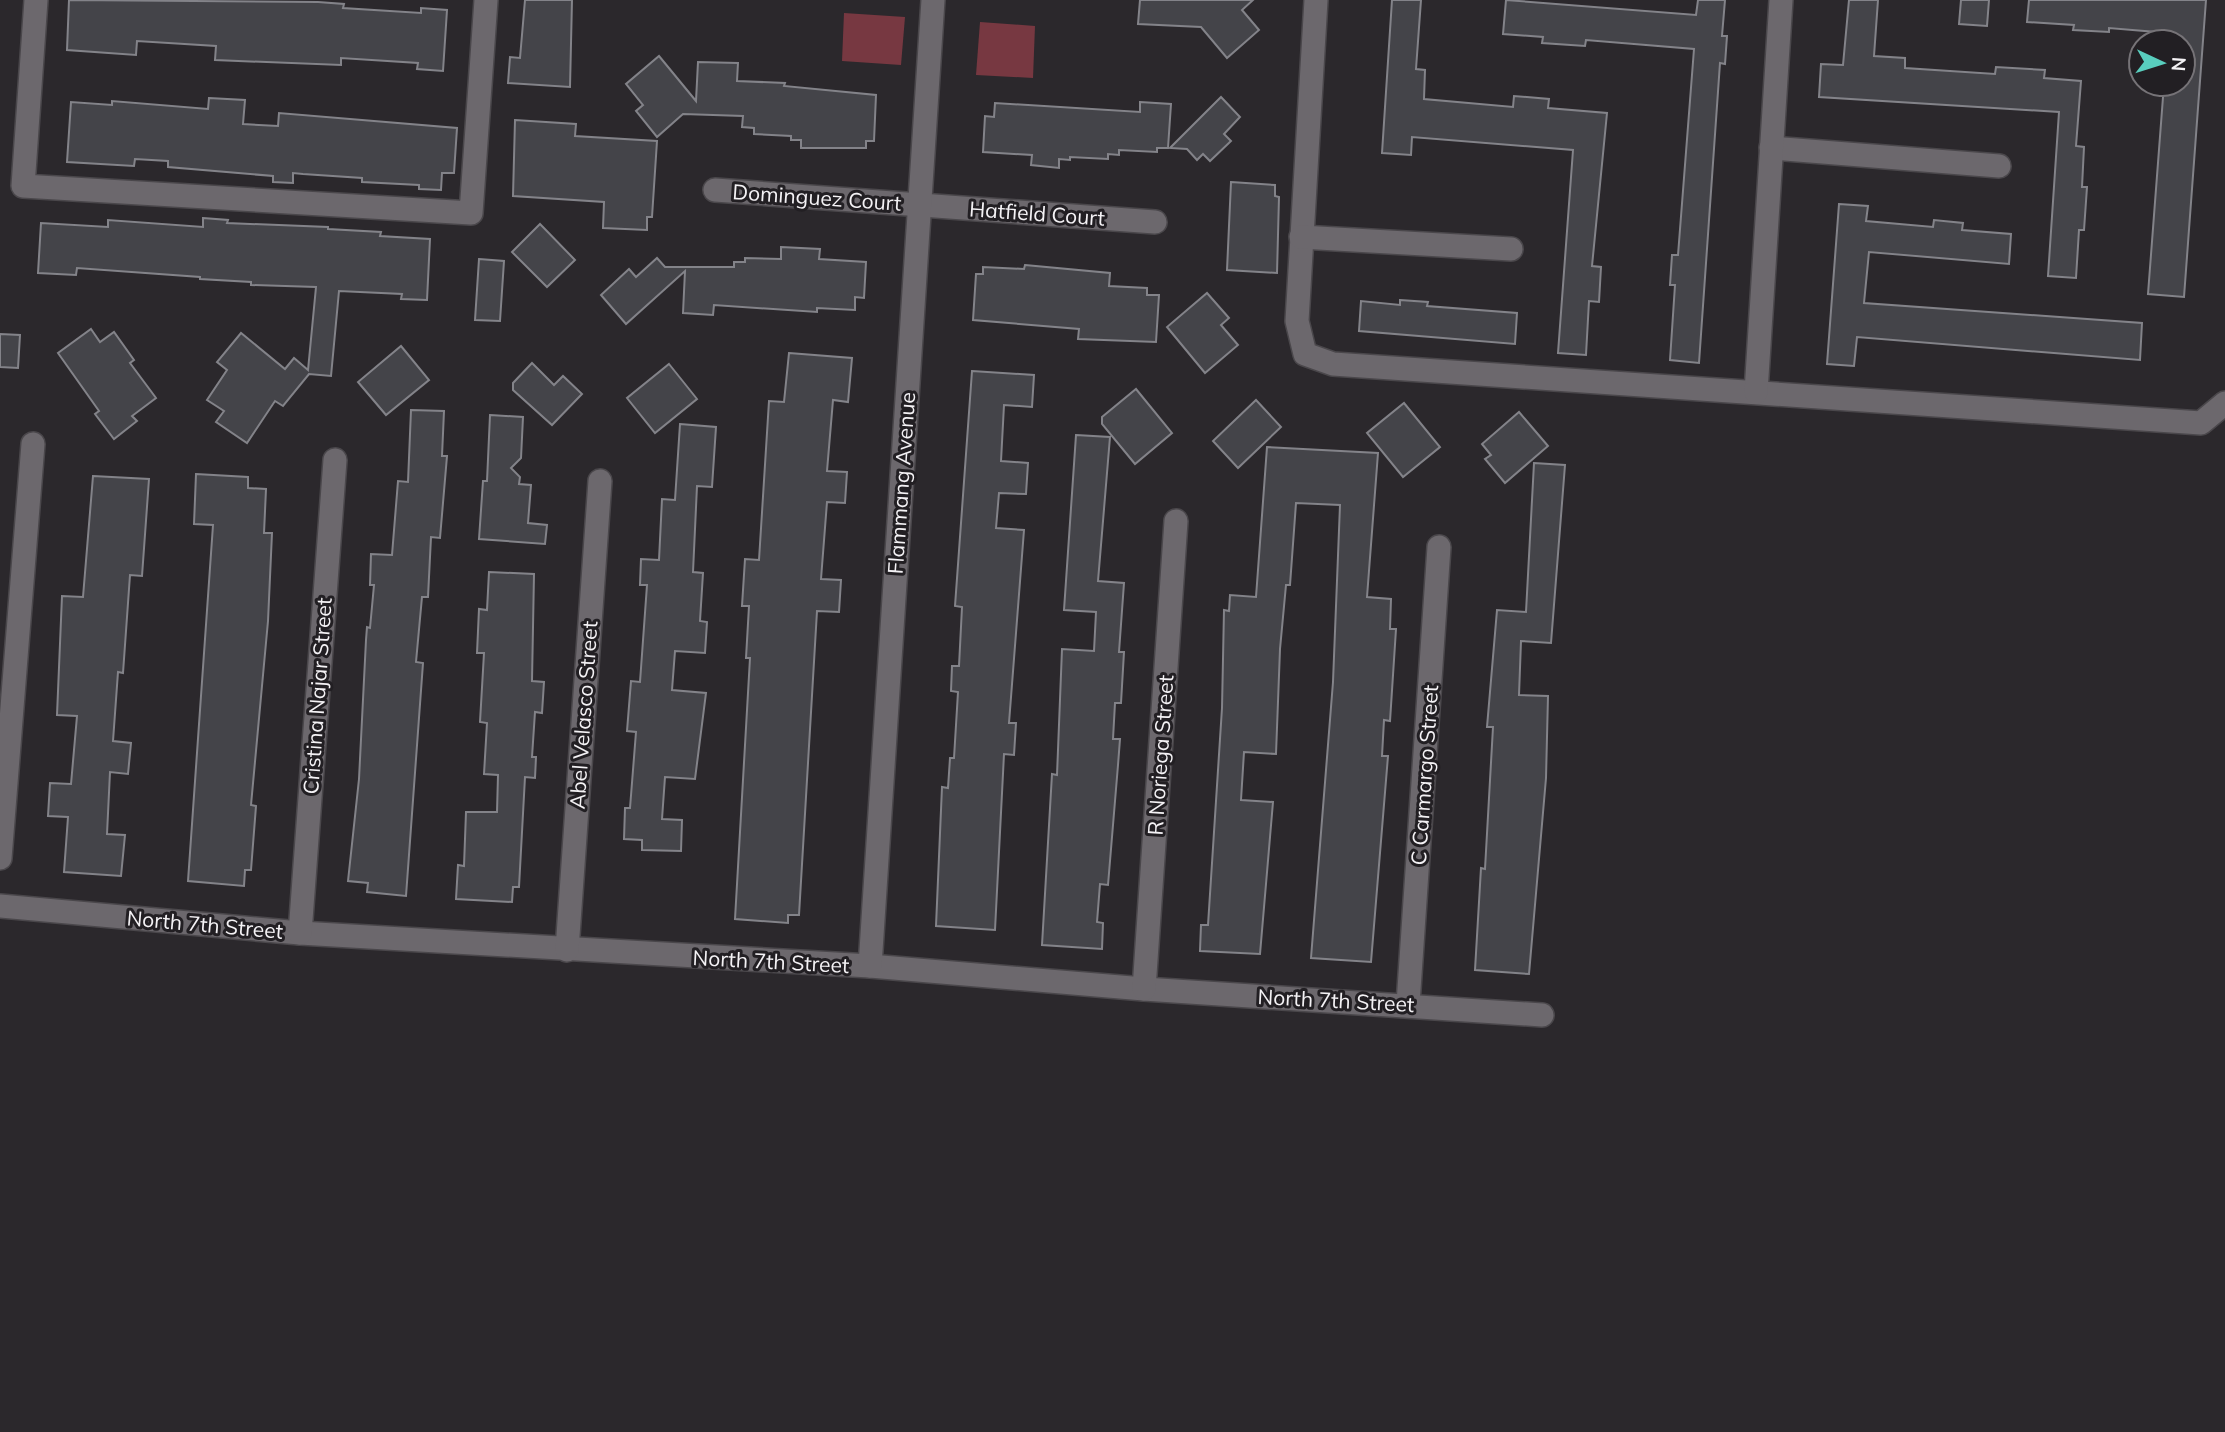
<svg xmlns="http://www.w3.org/2000/svg" width="2225" height="1432" font-family="Mulish,sans-serif">
<style>
.green{fill:#773841}
.building{fill:#444449;stroke:#838389;stroke-width:2}
.lines{fill:none;stroke-linecap:round;stroke-linejoin:round}
.minor-casing{stroke:#4a474b;stroke-width:26}
.minor{stroke:#6c686d;stroke-width:23}
.labels{text-anchor:middle;dominant-baseline:central;stroke-width:6;stroke-linejoin:round;paint-order:stroke}
.street-label{font-size:21px;fill:#f4f2f5;stroke:#221f23}
</style>
<rect width="100%" height="100%" fill="#2b282c"/>
<g class="green">
<path d="M844 13 905 17 901 65 842 61Z"/>
<path d="M980 22 1035 26 1033 78 976 75Z"/>
</g>
<g class="building">
<path d="M69 0 318 2 344 4 343 8 421 13V8L447 10 443 71 417 69 418 63 341 58V65L215 60 216 46 137 41 136 55 67 50Z"/>
<path d="M525 0H572L570 87 508 83 510 57 520 58Z"/>
<path d="M1140 0H1253L1242 10 1259 30 1227 58 1201 27 1138 24Z"/>
<path d="M1392 0H1421L1416 69 1425 70 1424 99 1513 107 1514 96 1549 99 1548 108 1607 113 1592 266 1601 267 1599 302 1589 301 1586 355 1558 353 1573 150 1412 137 1411 155 1382 153Z"/>
<path d="M1506 0 1696 15 1698 0H1725L1722 36H1727L1725 64 1720 63 1699 363 1670 360 1675 285H1670L1672 255H1678L1694 49 1586 40 1585 46 1542 43 1543 37 1503 34Z"/>
<path d="M1849 0H1878L1874 56 1905 58V68L1995 74 1996 67 2045 70 2044 78 2081 81 2076 146 2084 147 2082 187H2087L2084 230H2079L2076 278 2048 276 2059 112 1819 97 1821 64 1843 65Z"/>
<path d="M1961 0H1989L1987 26 1959 24Z"/>
<path d="M2029 0H2206L2184 297 2148 294 2164 84H2183V42H2167L2168 33 2109 28V32L2073 30 2074 25 2027 22Z"/>
<path d="M659 56 696 101 698 62 738 63 737 81 785 83 784 86 876 95 874 141H866V148H801V140H791V136L754 134V128L742 127 743 116 683 114 657 137 636 111 643 105 626 84Z"/>
<path d="M1221 97 1240 117 1224 134 1231 141 1210 161 1203 154 1197 160 1187 149 1170 148Z"/>
<path d="M209 98 245 100 243 124 278 126 279 113 457 128 454 173H442L441 190 419 189V185L362 182V178L303 174 293 173V183L273 182V176L168 167V161L135 159 134 166 67 162 71 102 112 105V101L208 109Z"/>
<path d="M1140 102 1171 104 1168 148H1157V152L1119 150V155L1108 154V159L1070 157V160L1059 159V168L1031 165 1032 155 983 152 985 116 994 117 995 103 1140 112Z"/>
<path d="M515 120 576 124 575 136 657 141 652 217H647V230L603 228 604 202 513 196Z"/>
<path d="M1231 182 1275 185V196L1279 197 1277 273 1227 270Z"/>
<path d="M1839 204 1868 206 1866 221 1933 227 1934 220 1963 223 1962 230 2011 234 2009 264 1869 252 1864 303 2142 323 2140 360 1857 337 1854 366 1827 364Z"/>
<path d="M203 218 228 220 227 223 328 227V229L381 232 380 236 430 239 427 300 401 299 402 294 339 291 331 376 309 374 283 406 275 401 247 443 216 422 224 411 207 400 227 370 217 362 241 333 285 369 294 358 308 370 316 287 251 285V282L200 279V277L77 268 76 275 38 273 41 223 108 227V220L203 227Z"/>
<path d="M540 224 575 260 547 287 512 252Z"/>
<path d="M781 247 820 249 819 259 866 262 864 298 855 297V310L817 308V312L714 305 713 315 683 313 685 271 626 324 601 295 629 269 636 277 657 258 665 267H734V262H745V258L781 259Z"/>
<path d="M479 259 504 261 500 321 475 320Z"/>
<path d="M1025 265 1110 273 1109 286 1147 288V295H1159L1156 342 1078 339 1079 329 973 320 976 274H983V267L1024 269Z"/>
<path d="M1207 293 1229 318 1221 325 1238 345 1205 373 1167 327Z"/>
<path d="M1400 300 1428 302 1427 306 1517 313 1515 344 1359 331 1361 301 1400 305Z"/>
<path d="M91 329 100 342 114 332 134 360 130 363 156 398 132 416 137 421 114 439 95 414 99 411 58 353Z"/>
<path d="M0 334 20 335 18 368 0 367Z"/>
<path d="M401 346 429 380 386 415 358 382Z"/>
<path d="M789 353 852 358 848 402 833 400 827 471 847 472 845 503 827 502 821 579 841 580 839 612 817 611 799 915H788V923L735 919 750 658H746L749 606H742L745 559 759 560 769 401 784 402Z"/>
<path d="M532 363 554 385 563 376 582 394 552 425 513 390V383Z"/>
<path d="M669 364 697 399 655 433 627 398Z"/>
<path d="M972 371 1034 375 1032 407 1004 405 1001 461 1028 463 1026 494 999 493 996 528 1024 530 1009 723H1016L1014 755 1004 754 995 930 936 926 942 787 948 788 950 758H954L958 692 951 691 952 666H959L962 607 955 606Z"/>
<path d="M1136 389 1172 433 1135 464 1102 424V417Z"/>
<path d="M1256 400 1281 427 1238 468 1213 441Z"/>
<path d="M1404 403 1440 447 1403 477 1367 433Z"/>
<path d="M411 410 444 411 442 456H447L440 538 431 537 428 597H422L416 662 423 663 406 896 367 892 368 883 348 881 359 779 366 640 367 627 370 628 374 585H370L371 554 392 555 398 481 408 482Z"/>
<path d="M1519 412 1548 446 1505 483 1485 459 1491 455 1482 444Z"/>
<path d="M490 415 523 417 521 458 511 468 520 477 519 484 531 485 528 523 547 525 545 544 479 539 483 481H487Z"/>
<path d="M680 424 716 427 712 487 697 486 693 572 703 573 700 621 707 622 705 653 675 651 672 690 706 693 695 779 665 777 662 819 682 820 681 851 642 850V840L624 839 625 808H630L636 732 627 731 631 681 640 682 647 585H640L641 559 659 560 662 499 675 500Z"/>
<path d="M1076 435 1110 437 1098 581 1124 583 1119 652H1124L1121 703H1115L1113 739H1120L1118 765 1108 885 1100 884 1097 922 1103 923 1102 949 1042 945 1052 774 1057 775 1062 649 1094 651 1096 612 1064 610Z"/>
<path d="M1267 447 1378 453 1367 597 1391 599 1390 629H1396L1390 721 1384 720 1382 756H1388L1371 962 1311 958 1333 682 1340 505 1296 503 1290 585H1286L1280 649 1276 754 1244 752 1241 800 1273 802 1260 954 1200 951 1201 925H1208L1222 708 1224 610 1229 611 1230 595 1256 597Z"/>
<path d="M1534 463 1565 465 1551 643 1521 641 1519 695 1548 696 1546 778 1529 974 1475 970 1481 868 1485 869 1493 727H1487L1497 610 1526 612Z"/>
<path d="M196 474 248 477V488L266 489 264 533H272L268 621 251 805 256 806 251 870H245L244 886 188 881 213 525 194 524Z"/>
<path d="M93 476 149 479 142 576 130 575 123 673 118 672 113 741 131 743 128 774 110 772 107 834 125 835 121 876 64 872 68 817 48 816 50 783 71 784 77 716 57 715 62 596 83 597Z"/>
<path d="M489 572 534 574 532 681 544 682 542 713 535 712 532 757H536L535 778 525 777 519 887H513L512 902 456 899 458 865 464 866 466 812H497L498 775 484 774 487 723 480 722 484 653H477L479 609 487 610Z"/>
</g>
<g class="lines">
<g class="minor-casing">
<g id="minor">
<path d="M36 0 23 186 471 213 486 0"/>
<path d="M1316 0 1297 321 1305 354 1333 364 2201 423 2225 403"/>
<path d="M1771 148 1999 166"/>
<path d="M715 190 1155 222"/>
<path d="M1301 237 1511 249"/>
<path d="M1756 392 1781 0"/>
<path d="M0 858 33 444"/>
<path d="M0 906 300 933 870 966 1144 989 1542 1015"/>
<path d="M300 933 335 460"/>
<path d="M567 950 600 481"/>
<path d="M870 966 933 0"/>
<path d="M1144 989 1176 521"/>
<path d="M1408 1004 1439 547"/>
</g>
</g>
<use href="#minor" class="minor"/>
</g>
<g class="labels">
<g class="street-label">
<text transform="translate(817 197) rotate(4)">Dominguez Court</text>
<text transform="translate(1037 213) rotate(4)">Hatfield Court</text>
<text transform="translate(901 483) rotate(-86)">Flammang Avenue</text>
<text transform="translate(317 696) rotate(-86)">Cristina Najar Street</text>
<text transform="translate(583 715) rotate(-86)">Abel Velasco Street</text>
<text transform="translate(1160 755) rotate(-86)">R Noriega Street</text>
<text transform="translate(1424 775) rotate(-86)">C Carmargo Street</text>
<text transform="translate(205 924) rotate(5)">North 7th Street</text>
<text transform="translate(771 961) rotate(3)">North 7th Street</text>
<text transform="translate(1336 1000) rotate(3)">North 7th Street</text>
</g>
</g>
<g transform="translate(2162 63) rotate(94)"><circle r="33" fill="#221f23" stroke="#767377" stroke-width="2"/>
<path d="M0-5L12 26L0 18L-12 26Z" fill="#59cebe"/>
<text y="-10" font-size="19" font-weight="bold" text-anchor="middle" fill="#f4f2f5">N</text>
</g>
</svg>
